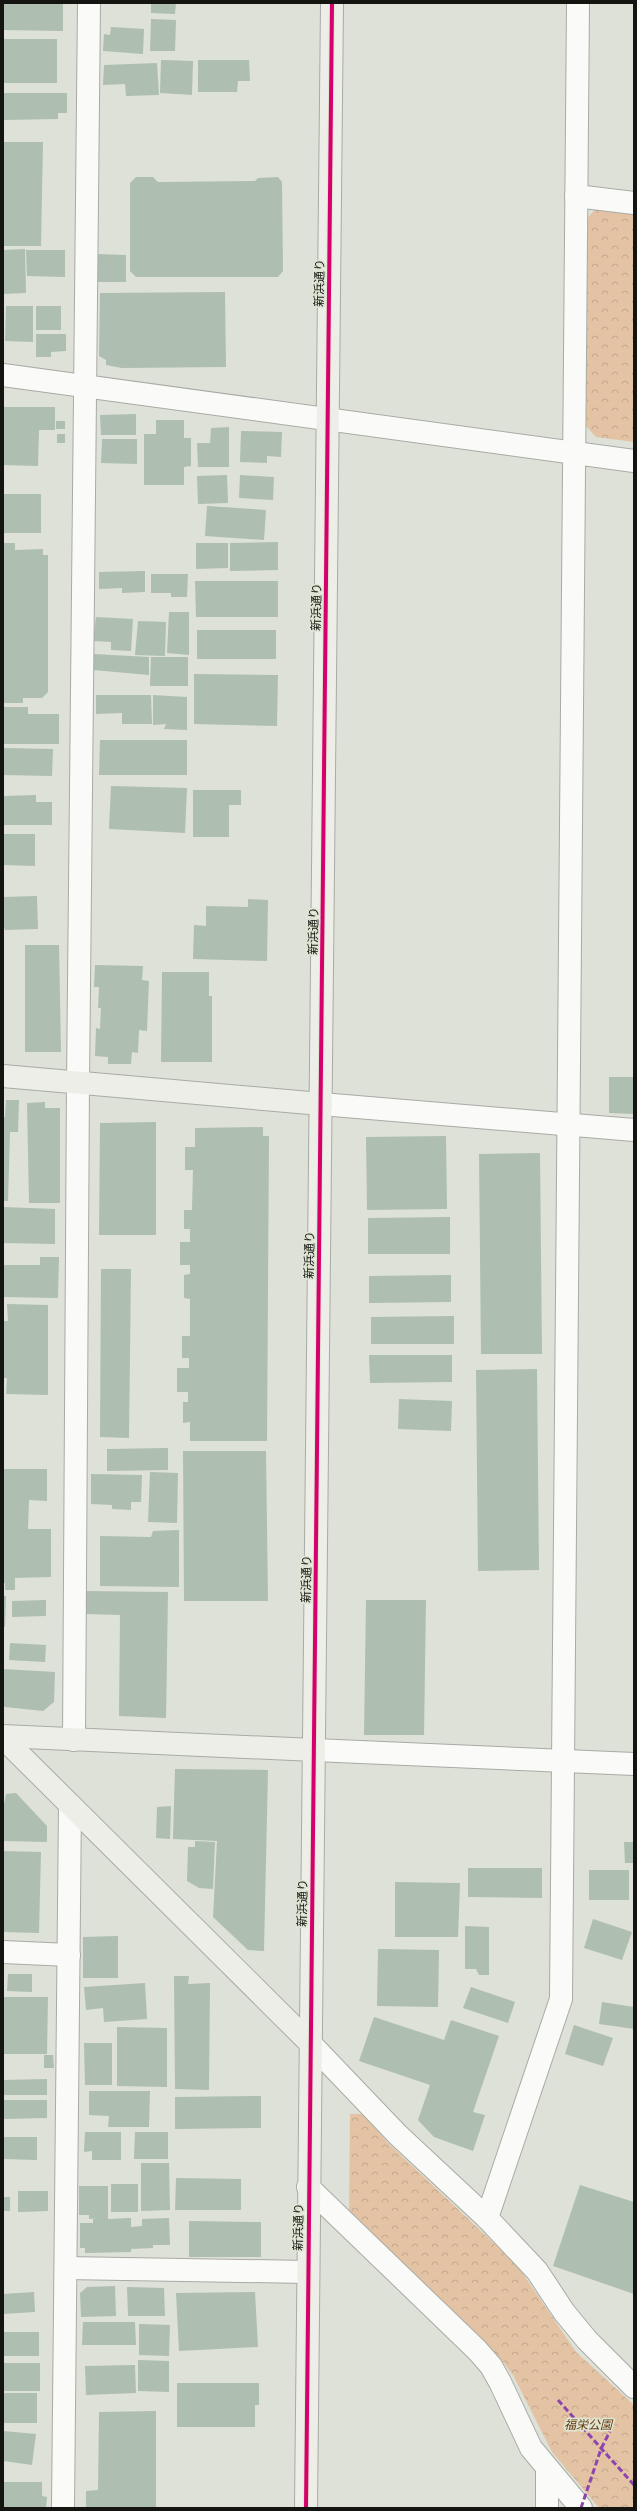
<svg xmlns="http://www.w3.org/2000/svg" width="637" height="2511" font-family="Lora,'Noto Sans JP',serif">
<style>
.park{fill:url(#park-crowns)}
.building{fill:#aebeb0}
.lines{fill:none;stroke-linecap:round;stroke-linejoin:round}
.street-casing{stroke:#a8aba4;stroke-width:24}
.secondary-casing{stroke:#a8aba4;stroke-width:24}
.street{stroke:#fafaf9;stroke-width:22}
.secondary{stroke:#eeeee9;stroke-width:22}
.quiet{stroke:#8e44ad;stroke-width:3;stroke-dasharray:6 3;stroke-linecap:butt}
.cycleway-casing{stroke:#dfe5d4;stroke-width:6}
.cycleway{stroke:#d6006c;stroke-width:4}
.labels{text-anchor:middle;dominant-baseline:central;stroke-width:3.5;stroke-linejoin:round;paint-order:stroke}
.street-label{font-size:12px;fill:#141510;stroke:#dfe5d4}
.park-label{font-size:12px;font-style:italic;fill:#68390c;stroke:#dfe5d4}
</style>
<defs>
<pattern id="park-crowns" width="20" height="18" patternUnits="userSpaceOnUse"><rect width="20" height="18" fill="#e4c3a5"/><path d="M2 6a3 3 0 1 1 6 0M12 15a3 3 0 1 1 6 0" fill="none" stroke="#c3a78d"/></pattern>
</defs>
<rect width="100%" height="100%" fill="#dee1d8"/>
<g class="park">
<path d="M596 209 634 213V442L596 437 585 425 587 218Z"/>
<path d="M350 2114H363L388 2143 517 2265 576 2352 634 2405V2508H599L552 2452 513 2375 500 2358 349 2211Z"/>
</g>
<g class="building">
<path d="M3 3H63V31L3 30Z"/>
<path d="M151 3H176L175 14 151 13Z"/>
<path d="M151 19 176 20 175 51H150Z"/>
<path d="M111 27 144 29 143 54 103 51 104 34 110 35Z"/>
<rect x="3" y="39" width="54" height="44"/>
<path d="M161 60 193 61 192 95 160 93Z"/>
<path d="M198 60H249L250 81H238L237 92H198Z"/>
<path d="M157 63 159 95 126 96 125 84 103 85 104 65Z"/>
<path d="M3 93H67V113H58V119L3 120Z"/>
<path d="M3 142H43L41 246H3Z"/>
<path d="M136 177H153L158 182 255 181 258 178 278 177 282 182 283 271 278 277H136L130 271V183Z"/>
<path d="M25 249 26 293 3 294V250Z"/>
<path d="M26 250H65V277L27 276Z"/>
<path d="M98 254 126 255V282H98Z"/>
<path d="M225 292 226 367 122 368 106 365V360L99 356 100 293Z"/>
<path d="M6 306H33V342L5 341Z"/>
<rect x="36" y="306" width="25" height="24"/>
<path d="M36 334H66V351L51 352V357H36Z"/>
<path d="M3 407H55V430H39L38 466 3 465Z"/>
<path d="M136 414V435H101L100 415Z"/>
<path d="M156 420H184V438H191V466L184 467V485H144V434H156Z"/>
<rect x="56" y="421" width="9" height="8"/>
<path d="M229 427V467H198L197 443H210L211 428Z"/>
<path d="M241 431 282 432 281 457 267 456V463L240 462Z"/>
<rect x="57" y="434" width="8" height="9"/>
<path d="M102 439H137V464L101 463Z"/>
<path d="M227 475 228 503 198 504 197 476Z"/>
<path d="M240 475 274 477 273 500 239 498Z"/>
<rect x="3" y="494" width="38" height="39"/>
<path d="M207 506 266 510 264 540 205 536Z"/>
<path d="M278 542V570L230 571V543Z"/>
<path d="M3 543H15V550L43 549V555H48V692L42 698H23V703H3Z"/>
<path d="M196 543H228V568L196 569Z"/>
<path d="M145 571V592L122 593V588L99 589V572Z"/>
<path d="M151 574H188L187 597H171V593H151Z"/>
<path d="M195 581H278V617H196Z"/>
<path d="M169 612H189V655L167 653Z"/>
<path d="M96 617 133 619 131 651 111 650V642L93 641Z"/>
<path d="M138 621 166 622 165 656 135 655Z"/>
<rect x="197" y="630" width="79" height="29"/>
<path d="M94 654 149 657V675L93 670Z"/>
<path d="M151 657H188V686H150Z"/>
<path d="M194 674 278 675 277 726 194 724Z"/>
<path d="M96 695H151L152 724H122V713L96 714Z"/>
<path d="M153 695 187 697V730L164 729 166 724 153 725Z"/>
<path d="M3 707H28V714H59V744H3Z"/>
<path d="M100 740H187V775H99Z"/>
<path d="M3 748 53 749 52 776 3 775Z"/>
<path d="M111 786 187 788 185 833 109 829Z"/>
<path d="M193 790H241V805H229V837H193Z"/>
<path d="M36 795V802H52V825H3V796Z"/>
<path d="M3 834H35V866L3 865Z"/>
<path d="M37 896 38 929 5 930 3 924V897Z"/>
<path d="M248 899 268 900 267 961 193 959 194 925 206 926V906L248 907Z"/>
<path d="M25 945H59L61 1052H25Z"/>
<path d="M95 965 143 966 142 980 149 981 147 1031 139 1030 138 1053 132 1052 131 1064H108V1057L95 1056 96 1028 100 1029 101 1008H98L99 987H94Z"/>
<path d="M162 972H209V996H212V1062H161Z"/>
<path d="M609 1077H634V1114L609 1113Z"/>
<path d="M6 1100H19L18 1132H10L8 1201H3V1117H5Z"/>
<path d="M45 1102V1108H60V1203H29L27 1103Z"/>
<path d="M156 1122V1235H99L100 1123Z"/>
<path d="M263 1127V1136H269L267 1441H190V1422L183 1423V1402H188V1392H177V1368H189V1358H182V1336H190V1299L184 1298V1275L190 1274V1265H180V1242H190V1229H184V1210H192L193 1170H185V1147H195V1128Z"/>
<path d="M446 1136 447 1209 367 1210 366 1137Z"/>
<path d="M540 1153 542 1354H481L479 1154Z"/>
<path d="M3 1207 55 1209V1244L3 1243Z"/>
<path d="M450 1217V1254H368V1218Z"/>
<path d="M40 1257H59L58 1298 3 1297V1265H40Z"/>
<path d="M101 1269H131L129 1438 100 1437Z"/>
<path d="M451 1275V1302L369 1303V1276Z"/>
<path d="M7 1304 48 1305V1395L6 1394 7 1378H3V1321H8Z"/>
<path d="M454 1316V1344H371V1317Z"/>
<path d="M369 1355H452V1382L370 1383Z"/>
<path d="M537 1369 539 1570 478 1571 476 1370Z"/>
<path d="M399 1399 452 1401 451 1431 398 1429Z"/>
<path d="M168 1448V1470L107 1471V1449Z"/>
<path d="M183 1451H266L268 1601H184Z"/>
<path d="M3 1469H47V1501L29 1500 28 1529H51V1577L15 1578V1590H5V1583H3Z"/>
<path d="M150 1472 178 1473 177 1523 148 1522Z"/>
<path d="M91 1474 142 1475 141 1502H131V1510L112 1509V1505L91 1504Z"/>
<path d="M179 1530V1587L100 1586V1536L151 1537 153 1531Z"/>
<path d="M86 1591 168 1592 166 1718 119 1716 120 1615 86 1614Z"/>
<path d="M3 1596H6L5 1627H3Z"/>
<path d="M46 1600V1616L12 1617V1601Z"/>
<path d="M366 1600H426L424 1735H364Z"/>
<path d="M10 1643 46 1645 45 1662 9 1660Z"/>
<path d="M3 1669 55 1672 54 1702 43 1711 5 1707 3 1705Z"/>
<path d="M175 1769 268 1770 264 1951 248 1950 213 1917 217 1841 173 1839Z"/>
<path d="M16 1793 47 1826V1842L3 1841V1810L6 1794Z"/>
<path d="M171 1806 170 1839 156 1838 157 1807Z"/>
<path d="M195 1841 215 1842 213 1889 199 1888 187 1881 188 1847H195Z"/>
<path d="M624 1842H634V1863H625Z"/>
<path d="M3 1851 41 1852 39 1933 3 1932Z"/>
<path d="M468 1868H542V1898L468 1897Z"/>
<rect x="589" y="1870" width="40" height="30"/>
<path d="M395 1882 460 1883 458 1937H395Z"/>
<path d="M593 1919 632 1932 622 1960 584 1948Z"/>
<path d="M465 1926 489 1927V1975H479L476 1969H465Z"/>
<path d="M118 1936V1978H83V1937Z"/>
<path d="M378 1949 439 1950 438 2007 377 2006Z"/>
<path d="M8 1974H32V1992L7 1991Z"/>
<path d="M174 1976H189L188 1984 210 1983 209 2090 175 2089Z"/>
<path d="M145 1983 147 2019 104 2022 103 2008 86 2010 84 1987Z"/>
<path d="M471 1987 515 2002 508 2023 463 2008Z"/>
<path d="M3 1997H48L47 2054H3Z"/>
<path d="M602 2002 634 2007V2029L599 2024Z"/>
<path d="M374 2017 444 2040 451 2020 499 2036 473 2112 485 2115 473 2151 434 2137 418 2120 430 2085 359 2061Z"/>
<path d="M574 2025 613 2038 603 2066 565 2054Z"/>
<path d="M117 2027 167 2028V2087L117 2086Z"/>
<path d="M84 2043H112V2085H85Z"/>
<path d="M44 2055H53L54 2068H44Z"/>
<path d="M47 2079V2095H3V2080Z"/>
<path d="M89 2091H150L149 2127H108L109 2116 89 2115Z"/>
<path d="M261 2096V2128L175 2129V2097Z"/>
<path d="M3 2100H47V2118L3 2119Z"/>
<path d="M85 2132H121V2160H92V2151L84 2152Z"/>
<path d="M135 2132H168V2159H134Z"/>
<path d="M3 2137H37V2160L3 2159Z"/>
<path d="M141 2163H169L170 2210 141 2211Z"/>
<path d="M176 2178 241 2179V2210H175Z"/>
<rect x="111" y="2184" width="27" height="28"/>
<path d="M580 2185 634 2202V2294L553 2266Z"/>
<path d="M79 2186H108V2219L131 2218V2227L142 2226V2219L169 2218 170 2245H153V2248L131 2249V2252L85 2253V2248H80V2223H93V2219L101 2218 89 2219V2215H79Z"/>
<path d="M18 2191H48V2211L18 2212Z"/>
<rect x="3" y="2197" width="7" height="14"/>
<path d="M189 2221 261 2222V2257H189Z"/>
<path d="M115 2286 116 2316 81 2317 80 2293 87 2287Z"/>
<path d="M127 2287 164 2288 165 2316H128Z"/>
<path d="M34 2292 35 2312 3 2314V2294Z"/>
<path d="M255 2292 258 2347 179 2351 176 2293Z"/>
<path d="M83 2322H135L136 2345H82Z"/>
<path d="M139 2324 170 2325 169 2356 139 2355Z"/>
<rect x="3" y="2332" width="36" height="24"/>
<path d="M138 2360 169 2361V2392L138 2391Z"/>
<rect x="3" y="2363" width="37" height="28"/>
<path d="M135 2365 136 2393 86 2395 85 2366Z"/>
<path d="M177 2383H259V2405H255V2427H177Z"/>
<rect x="3" y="2393" width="34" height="30"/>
<path d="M156 2411V2508H86V2491L98 2490 99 2412Z"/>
<path d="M3 2431 36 2434 32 2465 3 2461Z"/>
<path d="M3 2482H42V2496L47 2497 46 2508H3Z"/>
</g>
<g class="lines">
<g class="street-casing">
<g id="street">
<path d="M576 196 634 203"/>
<path d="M3 375 634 461"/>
<path d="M321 1104 634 1130"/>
<path d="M74 1740 78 1083 89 3"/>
<path d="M314 1750 634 1764"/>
<path d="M3 1952 69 1955"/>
<path d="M311 2044 398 2135 487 2218 537 2271 564 2312 587 2340 634 2387"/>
<path d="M308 2187 477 2350 491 2366 500 2382 531 2448 581 2508"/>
<path d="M487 2218 561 1999 578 3"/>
<path d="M66 2268 307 2272"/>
<path d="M63 2508 70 1805"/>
<path d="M547 2508V2469"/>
</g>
</g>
<g class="secondary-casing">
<g id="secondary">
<path d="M3 1076 321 1104"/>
<path d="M3 1736 314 1750"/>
<path d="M3 1738 311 2044"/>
<path d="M306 2508 332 3"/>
</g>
</g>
<use href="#street" class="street"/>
<use href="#secondary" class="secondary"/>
<g class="quiet">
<path d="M558 2400 634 2485"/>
<path d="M581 2508 601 2449 613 2425"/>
</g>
<g class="cycleway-casing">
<path id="cycleway" d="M306 2508 332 3"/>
</g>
<use href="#cycleway" class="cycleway"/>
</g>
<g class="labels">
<g class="street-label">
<text transform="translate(319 283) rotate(-89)">新浜通り</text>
<text transform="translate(316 607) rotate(-89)">新浜通り</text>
<text transform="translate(313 931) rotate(-89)">新浜通り</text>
<text transform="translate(309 1255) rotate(-89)">新浜通り</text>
<text transform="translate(306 1579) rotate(-89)">新浜通り</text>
<text transform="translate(302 1903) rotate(-89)">新浜通り</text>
<text transform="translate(298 2227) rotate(-89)">新浜通り</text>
</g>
<g class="park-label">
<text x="588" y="2424">福栄公園</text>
</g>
</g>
<rect width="637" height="2511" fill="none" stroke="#141510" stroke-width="8"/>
</svg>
